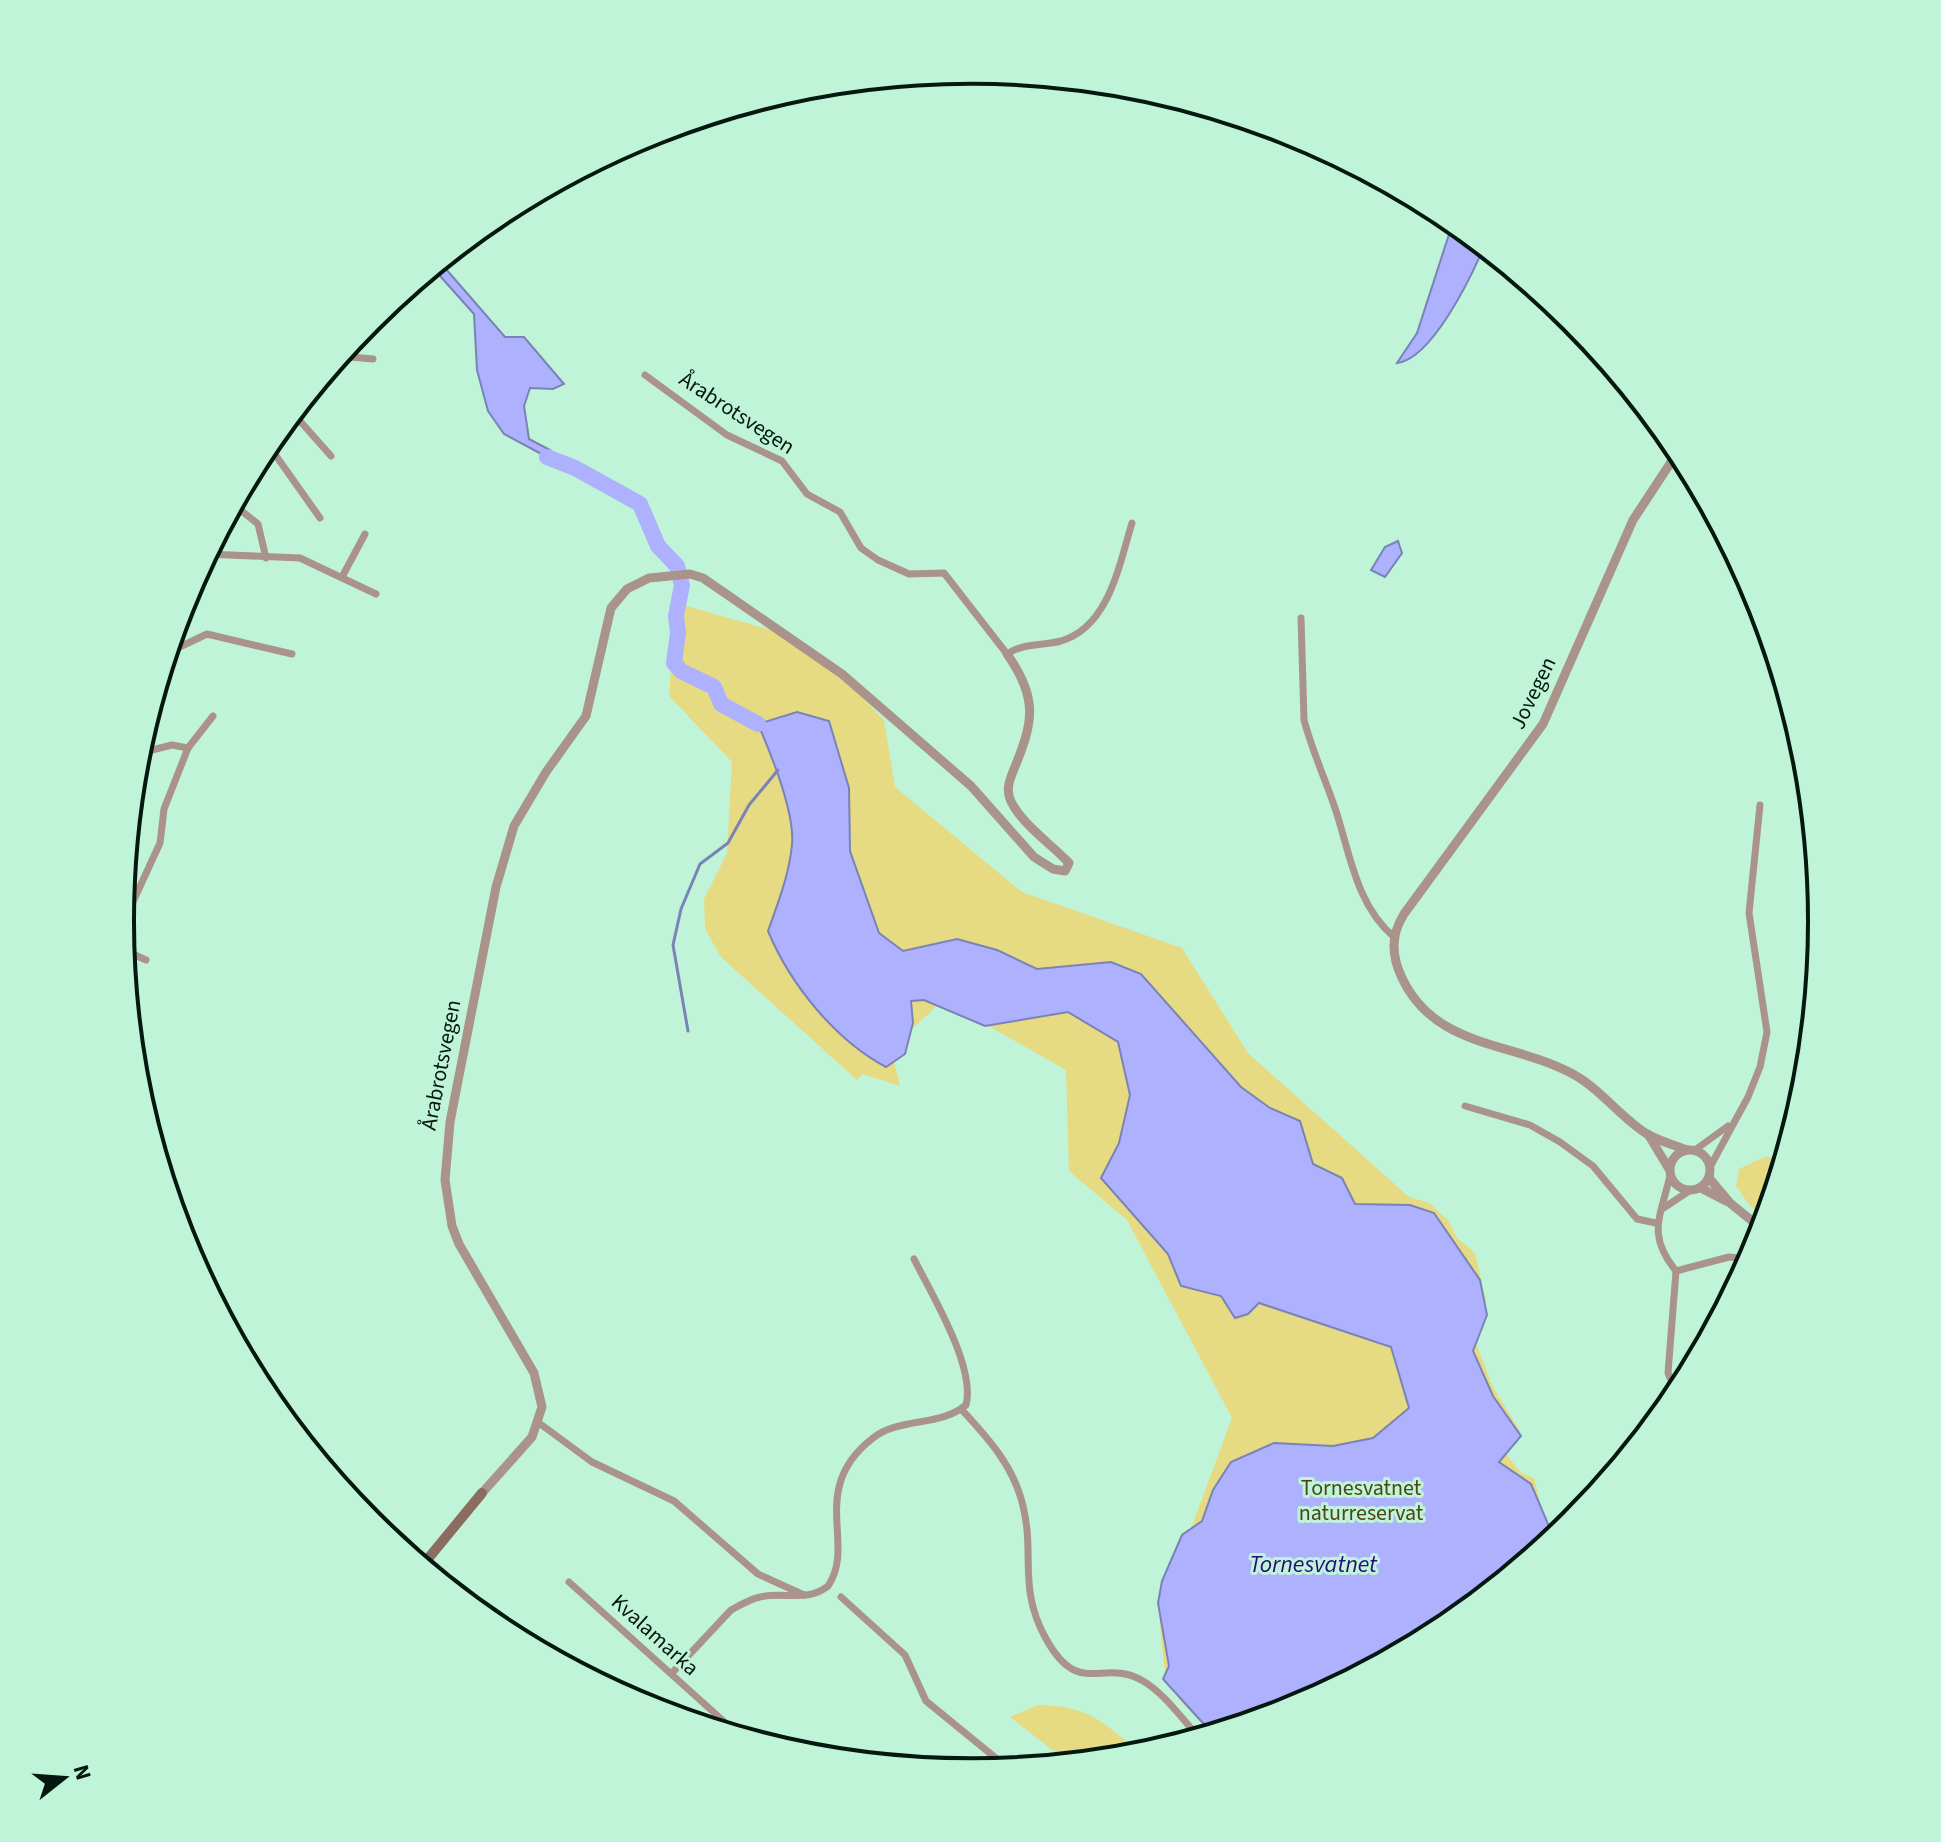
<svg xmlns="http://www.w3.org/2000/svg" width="1941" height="1842" font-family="'Source Sans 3',sans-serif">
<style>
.green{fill:#e6da82}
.water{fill:#adb1fe;stroke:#7a83b6;stroke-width:2}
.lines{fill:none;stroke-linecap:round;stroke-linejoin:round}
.stream{stroke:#7a83b6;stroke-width:3}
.river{stroke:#adb1fe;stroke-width:16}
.minor{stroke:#aa938b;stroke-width:7}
.tertiary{stroke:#aa938b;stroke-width:9}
.secondary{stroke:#8c6c60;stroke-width:10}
.labels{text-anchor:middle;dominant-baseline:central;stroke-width:6;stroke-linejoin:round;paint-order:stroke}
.street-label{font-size:22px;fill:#04180f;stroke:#c0f4d8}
.park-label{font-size:22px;fill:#4c4516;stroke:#c0f4d8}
.water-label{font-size:24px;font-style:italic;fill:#280c7c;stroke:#c0f4d8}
.rim{fill:none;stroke:#04180f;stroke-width:4}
</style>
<rect width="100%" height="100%" fill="#c0f4d8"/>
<g class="green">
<path d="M676 603 778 632 837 672 884 720 895 787 1022 892 1182 948 1248 1053 1409 1197 1429 1203 1448 1220 1457 1238 1475 1253 1486 1301 1477 1346 1493 1387 1520 1431 1503 1450 1521 1473 1534 1478 1546 1527 1558 1532 1574 1520 1572 1523 1443 1629 1296 1707 1211 1733 1181 1702 1165 1674 1159 1615 1232 1418 1127 1220 1069 1171 1066 1070 943 1000 877 1062 886 1067 894 1061 900 1086 863 1074 857 1080 721 957 705 929 704 899 727 853 732 762 669 696Z"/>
<path d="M1764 1157H1784L1766 1217 1750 1206 1736 1186 1739 1169Z"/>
<path d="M1038 1705C1090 1705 1104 1724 1142 1754L1068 1762 1010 1717Z"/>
</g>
<g class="water">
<path d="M1453 222 1484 247C1471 277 1432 359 1397 363L1417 333Z"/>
<path d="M439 261 505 337H524L564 384 553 389 530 388 524 406 529 439 550 450 547 457 504 434 488 411 477 370 474 314 432 267Z"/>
<path d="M1398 541 1402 553 1385 577 1371 570 1385 547Z"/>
<path d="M797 712 829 721 849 788 850 851 879 933 903 951 957 939 997 950 1037 969 1111 962 1141 974 1241 1087 1270 1108 1300 1121 1313 1164 1342 1178 1355 1204 1410 1205 1434 1213 1480 1280 1487 1315 1473 1351 1493 1396 1521 1436 1499 1462 1531 1484 1554 1538 1443 1629 1296 1707 1212 1733 1163 1679 1169 1666 1158 1603 1162 1581 1182 1535 1202 1521 1213 1490 1231 1462 1274 1443 1333 1446 1373 1438 1409 1408 1391 1347 1259 1303 1248 1314 1235 1318 1221 1296 1181 1286 1168 1254 1101 1178 1119 1143 1130 1095 1118 1042 1068 1012 985 1026 924 1000 911 1001 913 1023 905 1054 886 1067C835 1040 790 984 768 931 778 903 789 875 792 845 795 813 771 754 758 724Z"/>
</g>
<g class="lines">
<path class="stream" d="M688 1031 673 945 681 909 700 864 728 843 749 805 778 770"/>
<path class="river" d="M547 457 575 468 640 504 658 546 677 566 682 585 676 616 678 633 674 663 681 671 714 687 721 704 758 724"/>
<g class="minor">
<path d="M338 356 373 359"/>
<path d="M645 375 727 435 782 461 807 494 840 512 861 548 878 560 909 574 944 573 1007 654C1023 643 1042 646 1061 641 1109 627 1119 565 1132 523"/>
<path d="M292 412 331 456"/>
<path d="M267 443 320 518"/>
<path d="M233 504 258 524 266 558"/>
<path d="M206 554 300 558 376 594"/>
<path d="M342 577 365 534"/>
<path d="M1301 618 1304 720C1312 750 1325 779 1335 808 1350 853 1356 905 1394 937"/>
<path d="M167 653 207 634 292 654"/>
<path d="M136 754 172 745 188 748"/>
<path d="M120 930 160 843 164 809 188 748 213 716"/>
<path d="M122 949 146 960"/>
<path d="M1465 1106 1530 1125 1560 1142 1593 1166 1637 1219 1656 1223"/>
<path d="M1695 1150 1728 1126"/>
<path d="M1710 1167 1748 1097 1760 1067 1767 1032 1749 913 1760 805"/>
<path d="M1670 1175C1661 1217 1646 1234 1676 1271L1668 1373 1673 1385 1680 1390"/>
<path d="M1662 1209 1689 1191"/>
<path d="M1676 1271 1729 1257 1750 1259"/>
<path d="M961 1409C987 1437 1014 1466 1023 1506 1035 1555 1018 1587 1045 1637 1079 1700 1102 1657 1143 1681 1164 1693 1182 1719 1199 1737"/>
<path d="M539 1423 592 1462 674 1501 758 1574 804 1595"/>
<path d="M569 1582 740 1736"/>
<path d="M841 1597 905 1655 926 1701 1008 1768"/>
<path d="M672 1673 731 1610C740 1605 750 1599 760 1597 784 1591 807 1603 828 1586 857 1544 807 1489 873 1438 900 1417 940 1427 966 1405 976 1367 931 1293 914 1259"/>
<path d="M708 1726 717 1716"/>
</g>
<g class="tertiary">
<path d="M1679 450 1633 520 1543 724 1404 914C1391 935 1391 955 1402 978 1435 1048 1510 1041 1571 1073 1600 1088 1620 1117 1647 1134 1659 1141 1674 1145 1687 1150"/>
<path d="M1648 1134 1669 1169"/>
<circle cx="1690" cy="1170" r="20"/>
<path d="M1709 1178 1730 1203 1762 1229"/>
<path d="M1701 1188 1726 1201"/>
<path d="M482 1493 532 1437 542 1407 534 1373 459 1244 452 1226 445 1180 450 1122 496 887 514 826 546 772 586 716 611 608 627 589 649 578 690 574 703 578 842 674 971 786 1034 857 1053 869 1065 871 1069 863 1064 858C1048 842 1018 820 1010 799 1006 788 1010 779 1014 769 1034 721 1038 698 1007 654"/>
</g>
<path class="secondary" d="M422 1566 482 1493"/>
</g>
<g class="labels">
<g class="street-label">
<text transform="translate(737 413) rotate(33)">Årabrotsvegen</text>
<text transform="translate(1533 693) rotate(-64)">Jovegen</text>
<text transform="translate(441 1065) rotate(-79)">Årabrotsvegen</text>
<text transform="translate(655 1635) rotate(42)">Kvalamarka</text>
</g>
<g class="park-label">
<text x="1361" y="1488">Tornesvatnet<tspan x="1361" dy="25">naturreservat</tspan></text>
</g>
<g class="water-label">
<text x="1313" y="1564">Tornesvatnet</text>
</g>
</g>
<path d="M0 0H1941V1842H0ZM134 921a837 837 0 1 1 1674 0a837 837 0 1 1-1674 0Z" fill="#c0f4d8" fill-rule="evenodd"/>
<path class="rim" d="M134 921a837 837 0 1 1 1674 0a837 837 0 1 1-1674 0Z"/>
<g transform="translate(64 1778) rotate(73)" stroke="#c0f4d8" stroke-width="6" paint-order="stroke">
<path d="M0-6L14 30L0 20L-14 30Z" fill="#04180f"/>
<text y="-12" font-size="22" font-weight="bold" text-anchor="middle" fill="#04180f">N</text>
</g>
</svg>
